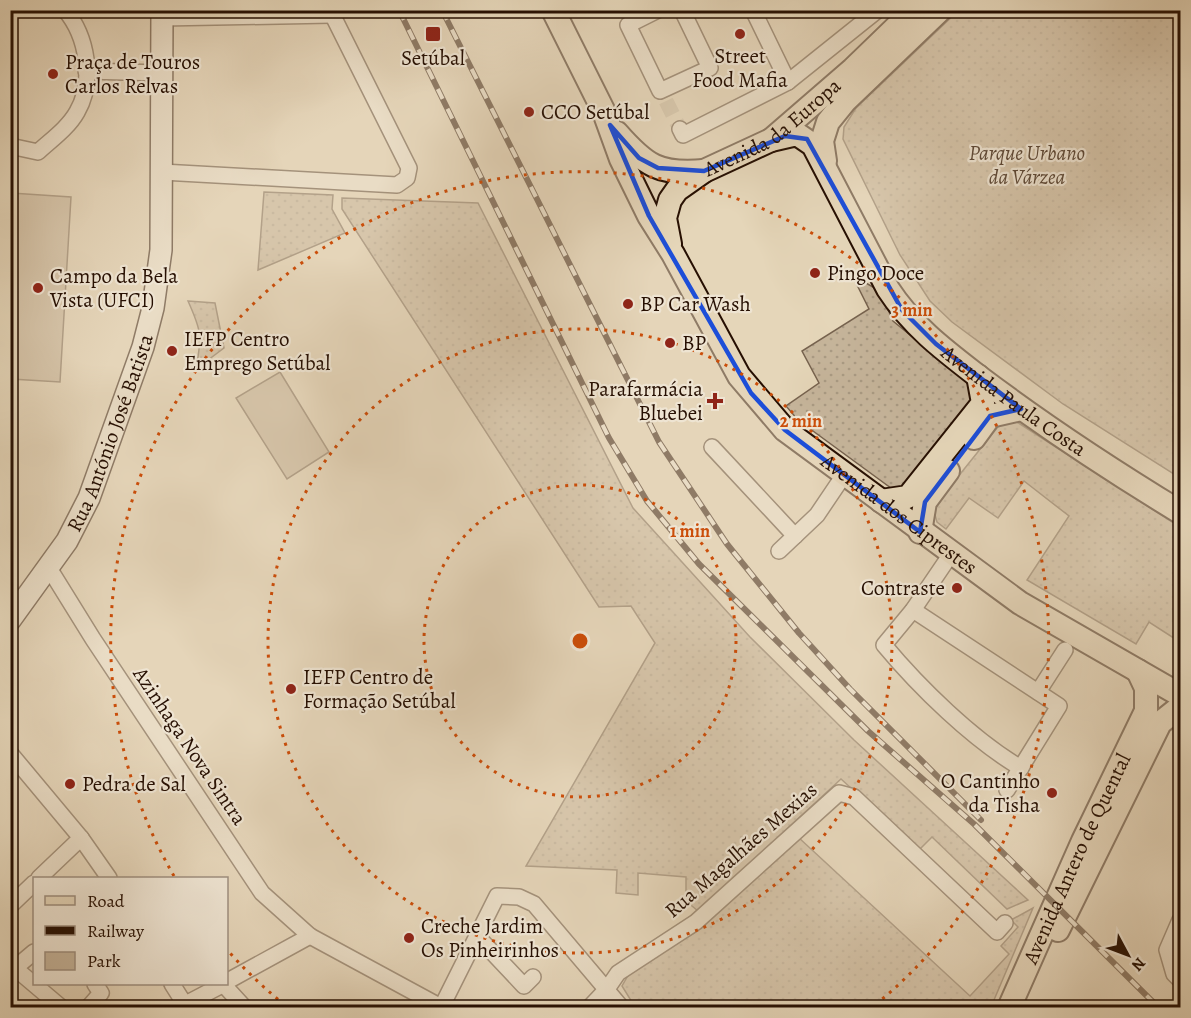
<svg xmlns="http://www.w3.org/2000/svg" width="1191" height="1018" font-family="Alegreya,serif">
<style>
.green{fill:url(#green-dots);stroke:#76624e;stroke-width:1.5}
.pitch{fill:#c5b49a;stroke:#76624e;stroke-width:1.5}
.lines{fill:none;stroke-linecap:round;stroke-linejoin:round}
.minor-tunnel{stroke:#c8b89e;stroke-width:15;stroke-dasharray:15 8;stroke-linecap:butt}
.minor-casing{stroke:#564130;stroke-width:18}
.secondary-casing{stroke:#260f02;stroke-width:24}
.primary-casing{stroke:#260f02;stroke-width:26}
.minor{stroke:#eee4d2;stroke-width:15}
.secondary{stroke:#eee4d2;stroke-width:21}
.primary{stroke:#e5d6b9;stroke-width:22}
.rail-casing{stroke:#260f02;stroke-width:6}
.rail{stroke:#eee4d2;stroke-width:4;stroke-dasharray:11;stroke-linecap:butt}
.marked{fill:none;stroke:#1d4ed8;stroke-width:4.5;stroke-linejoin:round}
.ring{fill:none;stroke:#cb4e0a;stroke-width:3;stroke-dasharray:3 6}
.poi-dot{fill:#8f2418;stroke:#eee4d2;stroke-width:2}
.labels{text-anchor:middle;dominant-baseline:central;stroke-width:4.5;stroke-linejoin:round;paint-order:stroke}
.poi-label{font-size:21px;fill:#260f02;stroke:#eee4d2;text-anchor:start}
.street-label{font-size:21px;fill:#260f02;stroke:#eee4d2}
.park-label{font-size:21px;font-style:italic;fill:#5e4937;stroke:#eee4d2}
.centre{fill:#cb4e0a;stroke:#eee4d2;stroke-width:3}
.ring-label{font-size:18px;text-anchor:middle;font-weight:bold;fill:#cb4e0a;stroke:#eee4d2;stroke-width:4.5;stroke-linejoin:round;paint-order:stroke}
</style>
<defs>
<pattern id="green-dots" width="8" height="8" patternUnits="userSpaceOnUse" patternTransform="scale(1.5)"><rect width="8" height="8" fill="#c5b49a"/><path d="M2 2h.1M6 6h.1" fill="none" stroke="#a99a83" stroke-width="1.8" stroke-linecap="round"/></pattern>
</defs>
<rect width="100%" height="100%" fill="#e5d6b9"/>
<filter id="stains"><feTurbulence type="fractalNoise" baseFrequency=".00333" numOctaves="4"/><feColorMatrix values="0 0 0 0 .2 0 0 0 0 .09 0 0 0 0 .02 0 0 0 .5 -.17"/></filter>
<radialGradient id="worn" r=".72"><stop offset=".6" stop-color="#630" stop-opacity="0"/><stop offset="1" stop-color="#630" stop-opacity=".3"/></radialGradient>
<g class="green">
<path d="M958 11H1180V478L1063 404 952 322 930 301 900 255 843 139 844 127 856 108Z"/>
<path d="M264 192 333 195 332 209 345 233 258 270Z"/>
<path d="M342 198 478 203 633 508 750 637 854 740 1028 900 1007 909 932 837 919 850 841 779 698 911 686 901V877L638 873V895L616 893 617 870 526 866 655 643 631 606 599 607 342 209Z"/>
<path d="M852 275 880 291 893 321 974 387 975 404 910 488 895 491 798 420 786 406 819 383 802 351 869 309Z"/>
<path d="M188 301 215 303 224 348 196 369C202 336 202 332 188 301Z"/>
<path d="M1017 422 1180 527V642L1149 622 1136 644 1027 580 1069 516 1024 481 998 518 969 498 946 529 937 522 933 508 1001 423Z"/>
<path d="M798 837 970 996 1009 954 1001 946 1018 927 1011 920 1033 908 991 1007 784 1008 774 1003 772 1008 635 1007 622 986 630 972 696 932Z"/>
</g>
<g class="pitch">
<path d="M11 193 71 197 60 382 11 379Z"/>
<path d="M280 372 329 452 287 479 236 398Z"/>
</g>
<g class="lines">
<path class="minor-tunnel" d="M666 101 680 129"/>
<g class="minor-casing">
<g id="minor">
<path d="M658 10 628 25 660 91 710 68 682 10"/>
<path d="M753 10 788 82"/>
<path d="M162 18 332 15"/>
<path d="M86 71 162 73"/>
<path d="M680 129 683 135 788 82 878 10"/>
<path d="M10 146 38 152C51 140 68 128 77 112 95 81 87 36 65 10"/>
<path d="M162 172 397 185 407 178 409 168 330 10"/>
<path d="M712 447 795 536"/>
<path d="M779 551 817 515 844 475"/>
<path d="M951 554 913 610 884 645C919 687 973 740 1021 768"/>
<path d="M49 568 93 639 262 893 310 936 441 1007"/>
<path d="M913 610 1059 706 1007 790"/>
<path d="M1038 692 1065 650"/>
<path d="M10 753 81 838 109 878"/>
<path d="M39 878 81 838"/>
<path d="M10 906 34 883"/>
<path d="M1180 920 1167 950 1174 974 1180 980"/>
<path d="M477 936 524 986 533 977"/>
<path d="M10 964 62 1008"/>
<path d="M15 968 34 952"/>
<path d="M226 982 310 936"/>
<path d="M172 984 184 1003"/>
<path d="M223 984 245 1008"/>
<path d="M88 1008 101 993 95 984"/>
<path d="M178 1008 224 984"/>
<path d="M441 1008 497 896 519 897 534 904 622 1008"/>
<path d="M589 1008 607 989 618 973 696 922 839 793 854 797 997 932 1005 923"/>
</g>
</g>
<g class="secondary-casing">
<g id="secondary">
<path id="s1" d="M10 620 67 541 89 498 143 347 153 308 161 250 162 10"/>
</g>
</g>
<g class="primary-casing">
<g id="primary">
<path id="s2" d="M553 10 604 112 621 159 649 216 673 254 739 376 785 430 1020 603 1180 695"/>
<path d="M617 133C646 166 659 175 704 171"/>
<path id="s3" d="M771 140 797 134 813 145 888 289C912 326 944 350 979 377 1044 426 1111 470 1180 512"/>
<path d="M825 161 822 141 828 122 845 101 940 10"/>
<path id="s4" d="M670 244 665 218 670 200 677 190 704 171 771 140 853 69 914 10"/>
<path d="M974 438 990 416 1021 409"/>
<path d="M881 501 908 497 983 403 978 376"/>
<path d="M920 532 925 502 948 471"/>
<path d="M1058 930 1160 723 1180 707"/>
<path id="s5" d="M1009 1008 1083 841 1146 711V688L1138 671"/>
</g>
</g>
<use href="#minor" class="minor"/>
<use href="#secondary" class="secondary"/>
<use href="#primary" class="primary"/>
<g class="rail-casing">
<g id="rail">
<path d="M399 10 609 438 647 501 699 564 868 731 974 824 1159 1008"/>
<path d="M442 10 659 442 727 544 799 633 850 689 981 820"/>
</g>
</g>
<use href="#rail" class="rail"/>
</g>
<path d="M0 0H1191V1018H0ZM610 125 639 158 658 168 704 171 785 136 807 139 902 310 936 344 1021 409 990 416 925 502 920 532 785 430 751 393 649 216Z" fill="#e5d6b9" fill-opacity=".55" fill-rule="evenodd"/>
<path class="marked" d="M610 125 639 158 658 168 704 171 785 136 807 139 902 310 936 344 1021 409 990 416 925 502 920 532 785 430 751 393 649 216Z"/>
<g class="ring">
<circle cx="580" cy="641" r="156"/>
<circle cx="580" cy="641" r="312"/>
<path d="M285 1005A469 469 0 0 1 229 952M174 876A469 469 0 1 1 875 1005"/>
</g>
<g class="poi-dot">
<rect x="425" y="26" width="16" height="16" rx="3"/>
<circle cx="740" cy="34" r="6"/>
<circle cx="53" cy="74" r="6"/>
<circle cx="529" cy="112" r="6"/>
<circle cx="815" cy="273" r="6"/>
<circle cx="38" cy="288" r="6"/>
<circle cx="628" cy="304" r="6"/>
<circle cx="670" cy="343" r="6"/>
<circle cx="172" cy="351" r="6"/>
<path d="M712 392h6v6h6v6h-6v6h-6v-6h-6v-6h6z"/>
<circle cx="957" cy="588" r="6"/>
<circle cx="291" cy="689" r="6"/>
<circle cx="70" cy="784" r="6"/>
<circle cx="1052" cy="793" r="6"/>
<circle cx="409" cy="938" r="6"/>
</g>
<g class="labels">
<g class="poi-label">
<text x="740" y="56" text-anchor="middle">Street<tspan x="740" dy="24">Food Mafia</tspan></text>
<text x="433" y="58" text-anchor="middle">Setúbal</text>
<text x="65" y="62">Praça de Touros<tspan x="65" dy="24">Carlos Relvas</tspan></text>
<text x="541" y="112">CCO Setúbal</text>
<text x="827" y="273">Pingo Doce</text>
<text x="50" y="276">Campo da Bela<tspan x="50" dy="24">Vista (UFCI)</tspan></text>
<text x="640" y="304">BP Car Wash</text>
<text x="184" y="339">IEFP Centro<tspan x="184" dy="24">Emprego Setúbal</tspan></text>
<text x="682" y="343">BP</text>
<text x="703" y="389" text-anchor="end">Parafarmácia<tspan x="703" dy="24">Bluebei</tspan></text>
<text x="945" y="588" text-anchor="end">Contraste</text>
<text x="303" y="677">IEFP Centro de<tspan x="303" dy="24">Formação Setúbal</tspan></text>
<text x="1040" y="781" text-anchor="end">O Cantinho<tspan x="1040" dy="24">da Tisha</tspan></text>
<text x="82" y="784">Pedra de Sal</text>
<text x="421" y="926">Creche Jardim<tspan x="421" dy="24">Os Pinheirinhos</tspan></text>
</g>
<g class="street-label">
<text stroke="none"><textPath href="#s4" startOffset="172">Avenida da Europa</textPath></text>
<text stroke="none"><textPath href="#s3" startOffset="378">Avenida Paula Costa</textPath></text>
<text stroke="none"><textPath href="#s1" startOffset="214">Rua António José Batista</textPath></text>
<text stroke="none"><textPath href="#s2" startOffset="624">Avenida dos Ciprestes</textPath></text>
<text transform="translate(190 746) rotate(56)">Azinhaga Nova Sintra</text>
<text transform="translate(741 850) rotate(-41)">Rua Magalhães Mexias</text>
<text stroke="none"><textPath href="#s5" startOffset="164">Avenida Antero de Quental</textPath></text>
</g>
<g class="park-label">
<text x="1027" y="153">Parque Urbano<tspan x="1027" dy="24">da Várzea</tspan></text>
</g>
</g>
<circle cx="580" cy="641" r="9" class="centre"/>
<g class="ring-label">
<text x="912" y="316">3 min</text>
<text x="801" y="427">2 min</text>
<text x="690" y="537">1 min</text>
</g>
<rect width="1191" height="1018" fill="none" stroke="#e5d6b9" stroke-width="36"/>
<rect x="12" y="12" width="1167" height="994" fill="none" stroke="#260f02" stroke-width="3"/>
<rect x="18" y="18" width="1155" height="982" fill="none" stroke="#260f02" stroke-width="1.5"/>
<rect x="33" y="877" width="195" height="108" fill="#eee4d2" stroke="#9e8f7f" stroke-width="1.5"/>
<rect x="45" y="896" width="30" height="9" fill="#e5d6b9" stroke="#9e8f7f" stroke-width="1.5"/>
<text x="87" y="907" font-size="18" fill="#260f02">Road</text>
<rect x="45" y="926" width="30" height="9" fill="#260f02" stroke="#9e8f7f" stroke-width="1.5"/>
<text x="87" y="937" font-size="18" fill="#260f02">Railway</text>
<rect x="45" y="952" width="30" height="18" fill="#c5b49a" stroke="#9e8f7f" stroke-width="1.5"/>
<text x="87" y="967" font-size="18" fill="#260f02">Park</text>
<g transform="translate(1128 955) rotate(131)" stroke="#eee4d2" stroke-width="4.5" paint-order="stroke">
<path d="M0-4.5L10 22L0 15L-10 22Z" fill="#260f02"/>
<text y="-9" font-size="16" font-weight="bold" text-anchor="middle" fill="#260f02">N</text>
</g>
<rect width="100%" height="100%" filter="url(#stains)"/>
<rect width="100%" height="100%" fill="url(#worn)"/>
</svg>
